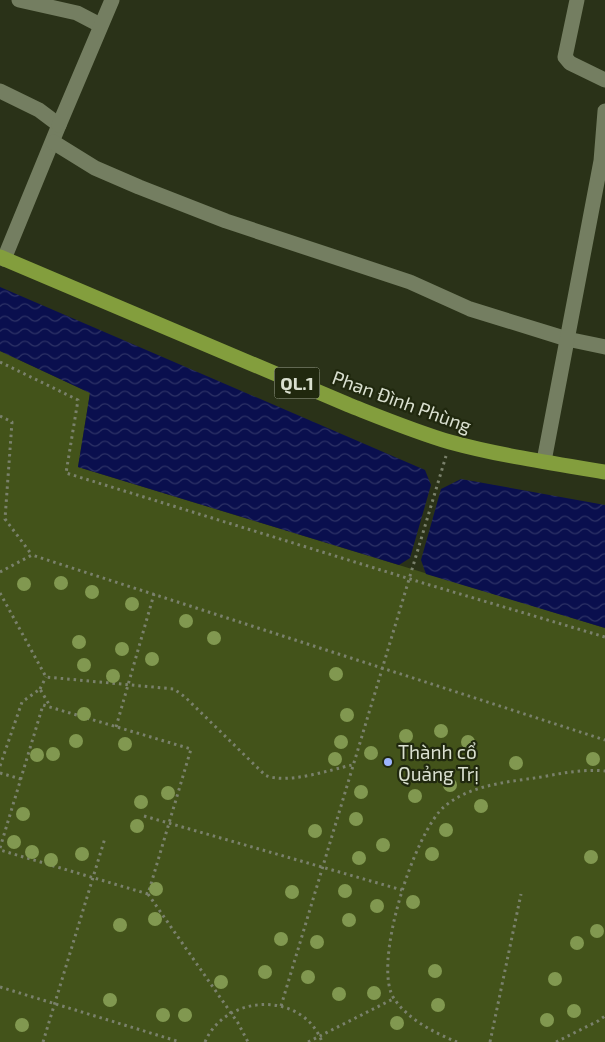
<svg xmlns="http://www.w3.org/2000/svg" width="605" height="1042" font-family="'Exo 2',sans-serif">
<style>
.green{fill:#43531a}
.water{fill:url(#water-waves)}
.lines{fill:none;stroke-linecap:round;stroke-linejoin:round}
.path{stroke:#7a816c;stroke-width:3;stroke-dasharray:2.5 4;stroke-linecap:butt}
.street{stroke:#747e61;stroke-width:15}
.highway{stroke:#839e3d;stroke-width:15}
.tree{fill:#819850}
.poi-dot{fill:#9cb4fd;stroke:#20280e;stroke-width:2}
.labels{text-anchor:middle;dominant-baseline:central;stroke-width:4.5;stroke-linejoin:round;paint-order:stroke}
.shield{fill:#20280e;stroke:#a2a996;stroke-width:1}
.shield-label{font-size:18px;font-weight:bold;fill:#dae0d0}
.street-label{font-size:19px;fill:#dae0d0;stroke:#20280e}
.poi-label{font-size:19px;fill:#dae0d0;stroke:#20280e;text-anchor:start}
</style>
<defs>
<pattern id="water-waves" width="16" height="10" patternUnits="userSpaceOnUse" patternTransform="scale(1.25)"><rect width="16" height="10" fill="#0a0f4e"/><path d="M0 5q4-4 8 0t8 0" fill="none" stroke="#2d3266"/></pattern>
</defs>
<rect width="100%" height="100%" fill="#2a3218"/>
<path class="green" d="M0 351 90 393 78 467 605 628V1042H0Z"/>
<g class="water">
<path d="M0 287 425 470 431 485 410 558 399 565 78 467 90 393 0 351Z"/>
<path d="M461 479 605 505V628L426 574 421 560 441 489Z"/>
</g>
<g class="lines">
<g class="path">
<path d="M0 362 78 400 66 473 423 583 605 637"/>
<path d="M0 416 12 422 5 519 32 555"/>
<path d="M0 572 32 555 605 740"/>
<path d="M0 593 46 677 174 689 185 697 265 775C286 785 329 770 352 765"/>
<path d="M40 689 46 677"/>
<path d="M116 727 154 594"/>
<path d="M0 766 22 702 40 689 50 706"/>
<path d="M0 773 21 779"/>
<path d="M144 816 402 890"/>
<path d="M0 848 43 705 191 749 148 894 0 850"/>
<path d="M148 894 238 1023 248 1042"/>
<path d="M0 987 180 1042"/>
<path d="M281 1006 446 456"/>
<path d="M43 1042 105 838"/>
<path d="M205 1042C226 993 303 991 322 1042"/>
<path d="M308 1042 393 999"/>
<path d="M457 1042C435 1033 409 1020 395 1000 370 968 415 830 445 806 472 784 509 782 541 777 563 773 583 769 605 771"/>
<path d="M490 1042 521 894"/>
<path d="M556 1042 598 1021 605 1016"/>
</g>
<g class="street">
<path d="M19 0 77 13 100 25"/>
<path d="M577 0 565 57 570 63 605 80"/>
<path d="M0 91 39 110 59 125 4 259"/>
<path d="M59 125 112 0"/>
<path d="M53 142 95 168 139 187 226 221 410 282 470 309 567 339 605 347"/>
<path d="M544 461 601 161 605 111"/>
</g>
<path class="highway" d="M0 257 349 405C382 418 416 432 450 442 501 456 553 463 605 472"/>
</g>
<g class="tree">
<circle cx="61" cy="583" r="7"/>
<circle cx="24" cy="584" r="7"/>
<circle cx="92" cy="592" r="7"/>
<circle cx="132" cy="604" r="7"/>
<circle cx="186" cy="621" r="7"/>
<circle cx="214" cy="638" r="7"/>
<circle cx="79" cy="642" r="7"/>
<circle cx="122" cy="649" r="7"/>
<circle cx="152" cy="659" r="7"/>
<circle cx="84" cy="665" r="7"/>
<circle cx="336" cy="674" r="7"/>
<circle cx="113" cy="676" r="7"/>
<circle cx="84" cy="714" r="7"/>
<circle cx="347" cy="715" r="7"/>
<circle cx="441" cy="731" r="7"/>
<circle cx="406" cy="736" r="7"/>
<circle cx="76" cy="741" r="7"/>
<circle cx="341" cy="742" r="7"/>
<circle cx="468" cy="742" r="7"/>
<circle cx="125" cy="744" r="7"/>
<circle cx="371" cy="753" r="7"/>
<circle cx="53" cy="754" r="7"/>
<circle cx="37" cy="755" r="7"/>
<circle cx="335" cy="759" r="7"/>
<circle cx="593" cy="759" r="7"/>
<circle cx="516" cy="763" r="7"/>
<circle cx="450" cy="785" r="7"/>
<circle cx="361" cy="792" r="7"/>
<circle cx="168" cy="793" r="7"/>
<circle cx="415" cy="796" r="7"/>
<circle cx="141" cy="802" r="7"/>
<circle cx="481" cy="806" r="7"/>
<circle cx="23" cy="814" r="7"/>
<circle cx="356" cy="819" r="7"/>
<circle cx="137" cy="826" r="7"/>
<circle cx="446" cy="830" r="7"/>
<circle cx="315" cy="831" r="7"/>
<circle cx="14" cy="842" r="7"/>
<circle cx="383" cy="845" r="7"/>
<circle cx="32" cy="852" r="7"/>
<circle cx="82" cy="854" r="7"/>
<circle cx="432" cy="854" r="7"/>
<circle cx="591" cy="857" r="7"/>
<circle cx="359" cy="858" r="7"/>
<circle cx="51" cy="860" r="7"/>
<circle cx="156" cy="889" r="7"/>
<circle cx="345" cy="891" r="7"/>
<circle cx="292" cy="892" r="7"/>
<circle cx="413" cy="902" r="7"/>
<circle cx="377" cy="906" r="7"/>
<circle cx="155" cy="919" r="7"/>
<circle cx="349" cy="920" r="7"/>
<circle cx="120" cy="925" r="7"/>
<circle cx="597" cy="931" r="7"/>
<circle cx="281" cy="939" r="7"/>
<circle cx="317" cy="942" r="7"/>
<circle cx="577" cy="943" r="7"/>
<circle cx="435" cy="971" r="7"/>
<circle cx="265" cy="972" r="7"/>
<circle cx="308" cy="977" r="7"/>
<circle cx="555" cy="979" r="7"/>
<circle cx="221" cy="982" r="7"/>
<circle cx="374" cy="993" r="7"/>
<circle cx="339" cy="994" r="7"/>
<circle cx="110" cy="1000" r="7"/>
<circle cx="438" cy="1005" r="7"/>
<circle cx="574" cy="1011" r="7"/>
<circle cx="163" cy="1015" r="7"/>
<circle cx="185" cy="1015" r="7"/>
<circle cx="547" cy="1020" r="7"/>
<circle cx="397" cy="1023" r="7"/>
<circle cx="22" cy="1025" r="7"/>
</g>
<circle class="poi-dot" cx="388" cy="762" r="5"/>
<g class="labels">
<rect class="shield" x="274.5" y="367.5" width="45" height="31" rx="4"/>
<g class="shield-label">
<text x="297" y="383">QL.1</text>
</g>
<g class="street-label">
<text transform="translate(402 401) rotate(20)">Phan Đình Phùng</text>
</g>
<g class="poi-label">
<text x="398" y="751">Thành cổ<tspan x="398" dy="22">Quảng Trị</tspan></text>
</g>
</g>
</svg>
